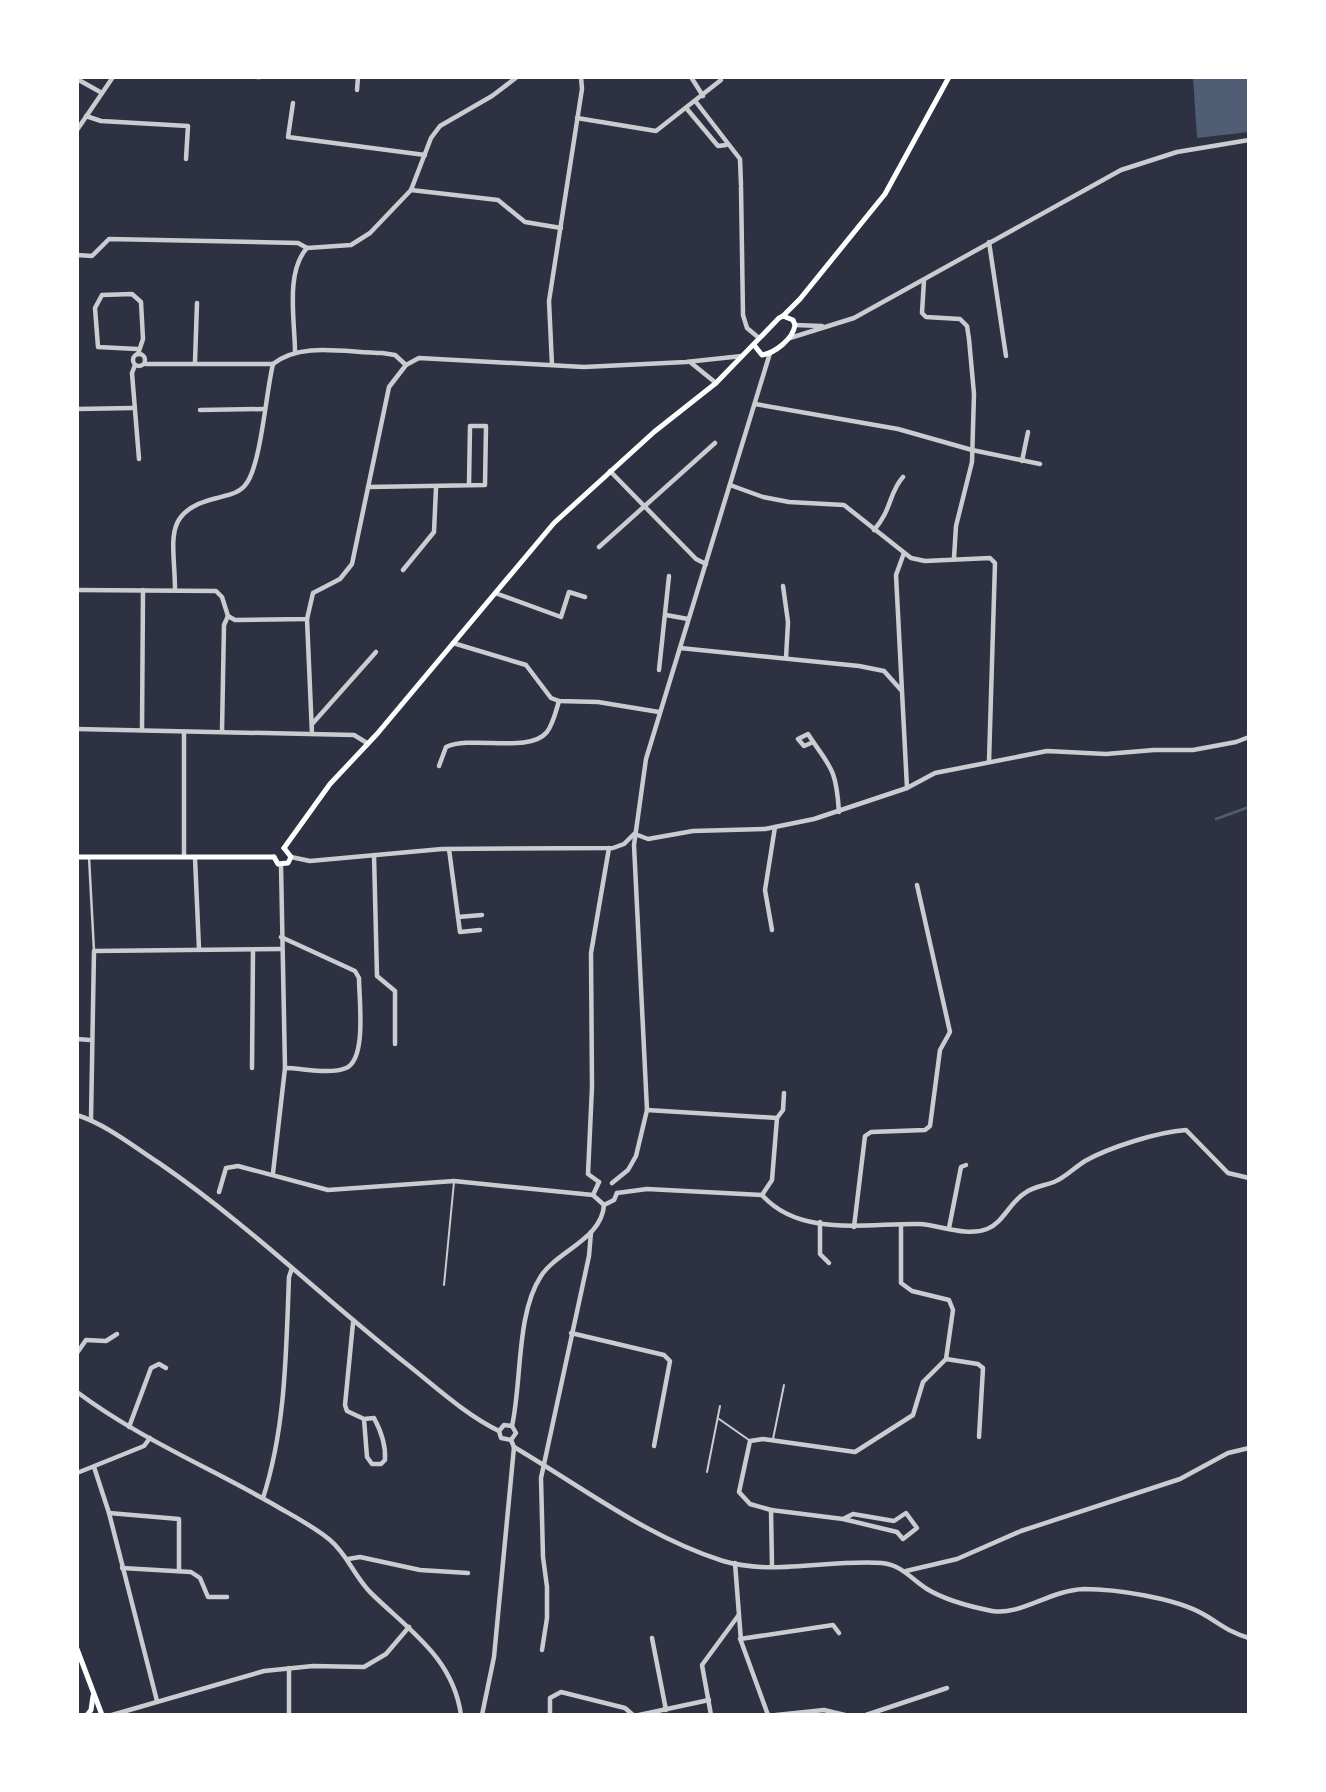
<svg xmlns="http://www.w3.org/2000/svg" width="1326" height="1792" font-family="'Asap Condensed',sans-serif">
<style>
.water{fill:#4f5d75}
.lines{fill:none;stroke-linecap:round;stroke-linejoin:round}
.stream{stroke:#4f5d75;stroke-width:2.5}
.service{stroke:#caccd0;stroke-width:2}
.pedestrian{stroke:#caccd0;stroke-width:2.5}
.minor{stroke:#caccd0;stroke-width:4.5}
.secondary{stroke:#fff;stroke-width:5}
</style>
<rect width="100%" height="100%" fill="#2d3142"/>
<path class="water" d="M1193 77H1249V132L1197 138Z"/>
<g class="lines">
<path class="stream" d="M1216 819 1249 807"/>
<g class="service">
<path d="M444 1285 454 1182"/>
<path d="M719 1419 749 1440"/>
<path d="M773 1439 784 1385"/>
<path d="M707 1472 720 1406"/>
</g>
<path class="pedestrian" d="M89 857 94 951"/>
<g class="minor">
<path d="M257 77H260"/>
<path d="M691 77 703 96"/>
<path d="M77 79 102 93"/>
<path d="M357 90 358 77"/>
<path d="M696 102 740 159 741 185"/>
<path d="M293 103 288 137 425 155"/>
<path d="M687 109 718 146 726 145"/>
<path d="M86 116 101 121 188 126 186 159"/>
<path d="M577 118 656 131 721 80"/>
<path d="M77 130 113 77"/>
<path d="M741 187 743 315 747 328 759 338"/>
<path d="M411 190 498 200 525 222 561 228"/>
<path d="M989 242 1006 356"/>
<path d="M77 255 92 256 109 239 298 243 307 248"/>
<path d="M924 280 922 313 926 317 960 319 967 326 969 339 974 394 972 462 956 526 954 558"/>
<path d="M795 325 822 326"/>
<path d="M790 338 854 318 1121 170 1177 152 1249 140"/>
<path d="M137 349 98 347 95 308 102 295 132 294 141 302 143 339 138 354"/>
<path d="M295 352C295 322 285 272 307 248L351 245 370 233 411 190 431 138 440 126 492 96 517 77"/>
<circle cx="139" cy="360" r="6"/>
<path d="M195 362 197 303"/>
<path d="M690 362 716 383"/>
<path d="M145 364H273"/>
<path d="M135 365 132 373 139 459"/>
<path d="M552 365 549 301 582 89 581 77"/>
<path d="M755 404 898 429 972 450 1040 464"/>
<path d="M77 409 133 408"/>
<path d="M200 410 263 409"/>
<path d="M1022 461 1028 432"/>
<path d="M610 471 696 559 706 564"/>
<path d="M730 485 763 497 789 502 844 505 911 558 925 561 990 558 995 563 989 762"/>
<path d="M368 487 485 485 486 426H470L469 485"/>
<path d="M874 530C892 510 889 492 903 477"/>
<path d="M599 547 715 443"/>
<path d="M904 553 896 575 907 788"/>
<path d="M403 570 434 532 436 488"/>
<path d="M783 586 788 622 786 658"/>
<path d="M77 590 216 591 222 597 228 616 235 620 307 619 313 593 340 579 352 564 389 387 406 365 419 358 584 367 686 362 742 356"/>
<path d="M175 590C175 542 160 511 217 498 228 495 240 493 246 484 261 465 266 392 273 364 301 341 348 353 382 353L395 355 406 365"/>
<path d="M495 593 561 617 569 592 585 597"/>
<path d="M666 615 688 619"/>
<path d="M307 619 312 734"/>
<path d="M453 643 526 665 551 698 559 701 598 702 659 712"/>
<path d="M680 648 859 666 884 671 901 690"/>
<path d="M659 670 669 576"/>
<path d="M313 723 376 652"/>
<path d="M77 729 354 735 367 743"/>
<path d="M142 730 143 590"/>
<path d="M222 731 224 625 228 616"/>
<path d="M184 732V857"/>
<path d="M811 743 804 746 798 739 808 734C830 768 836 766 839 812"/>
<path d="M439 766 446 747C472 735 529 754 547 732 553 724 556 711 559 701"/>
<path d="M635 834 648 839 693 831 765 829 814 819 907 788 935 773 1047 751 1106 754 1154 750H1193L1236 742 1249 737"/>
<path d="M449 849 460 932 480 930"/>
<path d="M374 855 377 976 395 991V1044"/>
<path d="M291 857 310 861 442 849 613 848 624 844 634 834"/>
<path d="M195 858 199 949"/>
<path d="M458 917 482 915"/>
<path d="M772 930 765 890 775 827"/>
<path d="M281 937 355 971 359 978C359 999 367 1059 346 1068 330 1075 302 1068 285 1068"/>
<path d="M77 1039 90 1040"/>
<path d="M252 1068 253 950"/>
<path d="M647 1110 777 1118"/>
<path d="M77 1115C107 1125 133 1146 159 1163 248 1224 324 1299 408 1365 437 1388 466 1415 499 1431"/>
<path d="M91 1119 94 951 281 949"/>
<path d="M273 1173 285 1068 281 865"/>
<path d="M599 1182 588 1174 592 1087 591 953 609 848"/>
<path d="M612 1183 628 1170 636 1156 647 1110 634 845 646 759 770 353"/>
<path d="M219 1192 226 1168 238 1166 328 1190 454 1181 593 1195"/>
<path d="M617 1193 647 1189 762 1195C800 1238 868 1223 919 1224 940 1225 966 1237 987 1229 1003 1223 1010 1202 1025 1193 1034 1186 1044 1186 1054 1182 1065 1178 1075 1167 1085 1161 1110 1147 1158 1132 1186 1130L1228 1173 1249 1178"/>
<path d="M593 1195 604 1205"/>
<path d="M593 1195 599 1182"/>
<path d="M762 1195 772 1180 777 1118 783 1110 784 1093"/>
<path d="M604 1205 614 1200 617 1193"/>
<path d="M820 1222V1254L829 1263"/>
<path d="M854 1227 865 1136 871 1132 925 1130 930 1126 940 1050 950 1032 917 885"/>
<path d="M949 1228 961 1167 966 1165"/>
<path d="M353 1323 345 1405 347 1411 364 1419 367 1457 372 1464H381L385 1460C386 1446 381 1431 374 1418L364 1419"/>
<path d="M571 1333 664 1355 670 1361 654 1446"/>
<path d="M77 1353 86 1340 106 1341 117 1334"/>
<path d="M946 1359 978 1364 983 1368 979 1437"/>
<path d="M77 1392C137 1437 206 1466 271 1503 291 1515 312 1525 330 1540 348 1555 355 1578 372 1594 410 1631 453 1658 461 1715"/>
<path d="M129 1427 151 1368 159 1364 166 1368"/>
<path d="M511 1440 516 1433 512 1426C522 1382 516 1314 541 1276 557 1251 602 1239 604 1205"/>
<path d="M511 1440 501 1438 499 1431 504 1425 512 1426"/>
<path d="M514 1447C582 1487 647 1537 723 1561 774 1576 830 1559 882 1563 902 1565 911 1579 927 1589 945 1600 972 1607 992 1611 1020 1616 1051 1590 1084 1589 1116 1589 1175 1598 1203 1614 1219 1623 1230 1633 1249 1638"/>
<path d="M94 1467 109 1513 157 1701"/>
<path d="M77 1473 144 1446 150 1438"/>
<path d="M263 1498C286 1427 286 1351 289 1277L292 1268"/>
<path d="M771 1510 843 1519 897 1532 903 1539 917 1528 906 1513 894 1521 853 1514 843 1519"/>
<path d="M109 1513 179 1519V1571"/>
<path d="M348 1559 360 1557 420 1570 468 1573"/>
<path d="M735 1563 741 1641 768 1715"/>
<path d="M772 1566 771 1510 750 1504 739 1492 750 1441 763 1439 855 1452 913 1415 923 1382 946 1359 953 1310 949 1300 912 1291 901 1283V1225"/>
<path d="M122 1568 191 1572 200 1578 208 1597H227"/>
<path d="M906 1571 957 1559 1021 1531 1180 1479 1228 1453 1249 1448"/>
<path d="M652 1638 666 1710"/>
<path d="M740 1639 833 1625 839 1633"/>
<path d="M542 1650 547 1618V1587L543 1557 541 1478 589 1256 591 1232"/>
<path d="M289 1668V1715"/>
<path d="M112 1715 264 1671 313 1666 364 1667 386 1654 409 1627"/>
<path d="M482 1715 494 1657 514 1447 511 1440"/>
<path d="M550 1715V1698L561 1692 625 1708 633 1715"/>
<path d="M639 1715 709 1700"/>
<path d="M711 1715 702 1665 738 1616"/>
<path d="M776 1715 824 1710 845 1715"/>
<path d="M866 1715 947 1688"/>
</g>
<g class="secondary">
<path d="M783 316 800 299 885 194 949 77"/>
<path d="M284 848 330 784 377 734 554 523 654 432 716 383 779 318 783 316 793 320 795 325C793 339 775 353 762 355L754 345"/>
<path d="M77 857H274"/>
<path d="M274 857 278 864 288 863 291 857 284 848"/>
<path d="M77 1649 102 1715"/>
<path d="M87 1715 91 1710 93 1696"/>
</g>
</g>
<rect width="1326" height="1792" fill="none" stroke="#ffffff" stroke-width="158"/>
</svg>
